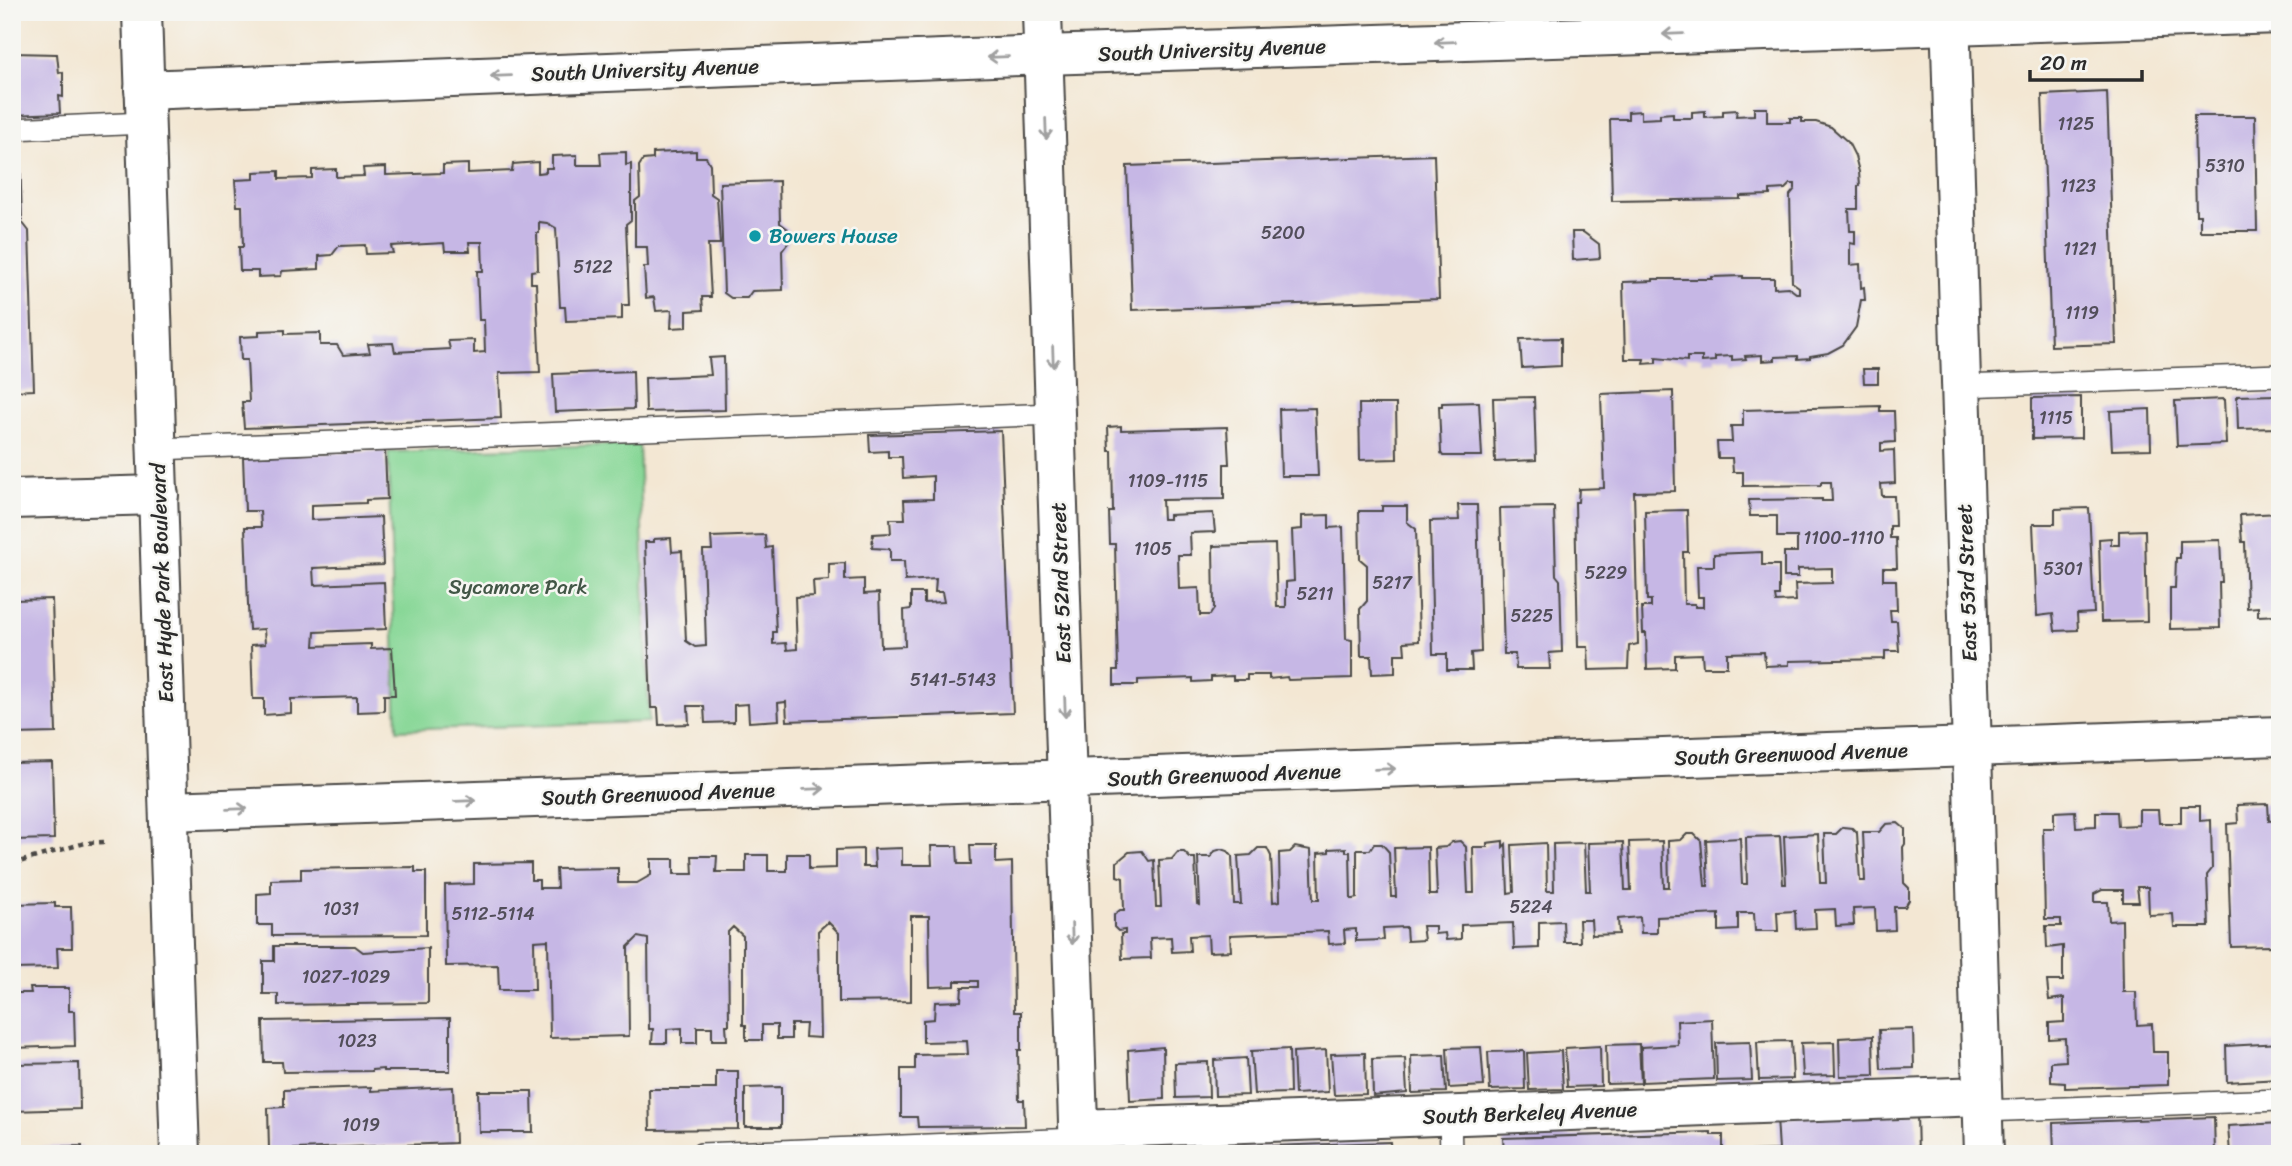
<svg xmlns="http://www.w3.org/2000/svg" width="2292" height="1166" font-family="Sriracha,sans-serif">
<style>
.green{fill:#87d796;stroke:#598160;stroke-width:2}
.building{fill:#c6b7e5}
.lines{fill:none;stroke-linecap:round;stroke-linejoin:round}
.service-casing{stroke:#494744;stroke-width:24}
.minor-casing{stroke:#494744;stroke-width:42}
.secondary-casing{stroke:#494744;stroke-width:42}
.path{stroke:#494744;stroke-width:4.5;stroke-dasharray:5 5;stroke-linecap:butt}
.service{stroke:#fff;stroke-width:21}
.minor{stroke:#fff;stroke-width:38}
.secondary{stroke:#fff;stroke-width:38}
.oneway{stroke:#a0a0a0}
.culture-dot{fill:#0f9aa8;stroke:#f6f6f2;stroke-width:2.5}
.labels{text-anchor:middle;dominant-baseline:central;stroke-width:5;stroke-linejoin:round;paint-order:stroke}
.number-label{font-size:18px;fill:#524e5a}
.street-label{font-size:21px;fill:#2b2b2b;stroke:#f6f6f2}
.culture-label{font-size:21px;fill:#0d838f;stroke:#f6f6f2;text-anchor:start}
.park-label{font-size:21px;fill:#425646;stroke:#f6f6f2}
</style>
<rect width="100%" height="100%" fill="#f6f6f2"/>
<filter id="ink" filterUnits="userSpaceOnUse"><feTurbulence type="fractalNoise" baseFrequency=".0143" numOctaves="2"/><feDisplacementMap in="SourceGraphic" scale="14" xChannelSelector="R" yChannelSelector="G"/><feConvolveMatrix kernelMatrix="1 2 1 2 8 2 1 2 1" color-interpolation-filters="sRGB"/></filter>
<filter id="wash" filterUnits="userSpaceOnUse"><feTurbulence type="fractalNoise" baseFrequency=".00686" numOctaves="4" result="noise"/><feDisplacementMap in="SourceGraphic" scale="28" xChannelSelector="R" yChannelSelector="G"/><feGaussianBlur stdDeviation="1.57" result="paint"/><feColorMatrix in="noise" values="0 0 0 0 0 0 0 0 0 0 0 0 0 0 0 0 0 1.4 0 .05"/><feComposite in="paint" operator="in"/></filter>
<g filter="url(#wash)">
<rect width="100%" height="100%" fill="#f3e7d3"/>
<path class="green" d="M639 444 649 722 397 730 388 452Z"/>
<g id="blocks">
<g class="building">
<path d="M12 53 57 54 59 73 63 72V97L59 96 60 113 12 115Z"/>
<path d="M2107 92 2116 344 2051 346 2042 95Z"/>
<path d="M1754 108H1767V122H1790V118H1802V122H1816L1831 127 1848 142 1855 156 1859 172 1860 186H1858V209H1849L1850 231H1855V244L1850 243V265L1860 264 1861 288 1864 287 1865 300H1861L1856 327 1843 345 1828 353 1810 356V358L1798 359V356L1775 357V360L1762 361V355L1745 356 1746 359 1732 360V356L1715 357V361L1702 362V357H1687V361L1656 358V363L1643 364 1644 359H1625L1623 282 1653 281V279H1712V277L1743 276V278H1774V288L1788 287 1796 293H1799V287L1792 282 1790 195 1795 189V184H1790L1785 189 1770 190V195L1740 196V199L1612 201 1610 119H1628V112L1641 111V119L1660 118V114L1673 113V118H1692V112L1705 111V117L1723 116V111L1737 110 1736 116 1754 115Z"/>
<path d="M2194 116H2255L2257 231H2200V215H2196Z"/>
<path d="M696 151V157H706L710 164 711 194 717 198 720 244H708L711 297H702L703 310 687 311V327L671 328 672 310 656 311 654 297 646 298 644 267H648L647 247H635V201L640 197 639 166 643 160 653 159V153Z"/>
<path d="M626 152V165L631 164V220L626 224 629 305H622V319L566 321 565 307H560L556 228 547 223 539 222V233H537L538 270 531 271V283H536L540 372 499 373 501 418 244 428 242 402H249L247 360H241L240 337 259 336V331L285 330V334L320 333V345H337L343 355 370 353 368 344 393 343 395 352 450 349 448 341 474 340V353L485 352 484 320H479L477 271H483L482 242H469L470 251H445L444 243 391 246 393 253 366 254 365 245 339 246 332 255 319 256V269L282 271 281 276 258 277V271H240L239 247H243L242 206H237L235 180 254 179V172L279 171V179L312 178V170L336 169V177L364 176 363 168 386 167V175L443 173V165L468 164V173L512 171 513 164 538 162V173L546 172V168H552V156L577 155V165H601L600 153Z"/>
<path d="M12 154H20L22 222 29 231 34 390 12 391Z"/>
<path d="M1434 155 1439 299 1132 310 1127 166Z"/>
<path d="M779 181 780 223 788 229V243L782 251 783 290 752 291 747 298H731L724 293 720 183Z"/>
<path d="M1572 232H1583L1599 244 1600 258 1573 260Z"/>
<path d="M1561 338V366L1522 368 1520 339Z"/>
<path d="M724 357 725 410 646 412 645 378 711 375 709 358Z"/>
<path d="M1863 369H1878V383H1864Z"/>
<path d="M633 371 634 409 555 412 553 374Z"/>
<path d="M1673 391 1675 491 1634 492 1638 644 1629 646 1628 669 1589 670 1588 647H1578L1575 502H1578L1579 489 1604 488 1601 394Z"/>
<path d="M2277 395 2278 428 2238 429 2237 396Z"/>
<path d="M1534 397 1536 460 1495 462 1493 398Z"/>
<path d="M2081 397V438L2032 439V398Z"/>
<path d="M2224 399 2226 444 2177 446 2175 401Z"/>
<path d="M1479 402 1482 456H1443L1441 453 1439 406H1442V403Z"/>
<path d="M1359 404H1396L1397 459 1360 460Z"/>
<path d="M1880 406V411H1894L1895 442 1881 443V451L1894 450 1895 483 1881 484 1882 496H1894L1895 526H1890V538H1896L1897 568H1883V580H1896L1897 610H1890L1891 621H1897L1899 651H1885V659L1789 661V665L1765 666 1764 652 1727 653V667H1703L1702 654 1675 655V668L1647 669 1646 633H1643L1642 607H1651V600H1647L1645 511 1687 510 1688 552H1683L1684 604H1695V607H1703V597H1698L1697 566H1714V554L1762 552V565H1779V596H1775L1776 602 1796 601 1795 584 1832 583V568L1798 569V577H1784V552H1797V537H1777V516H1750L1749 500 1822 499V501H1832L1831 482H1821V485L1743 486V472H1733L1732 458H1718L1717 442H1732L1731 426H1743V410Z"/>
<path d="M1315 408 1318 476H1281L1279 409Z"/>
<path d="M2150 409 2151 449 2112 450 2110 411Z"/>
<path d="M1121 426V430L1227 427 1229 464H1224V499L1162 500 1163 519H1169V515L1213 513 1215 532 1190 533 1191 555H1178L1179 589 1199 588 1200 615H1210L1214 609 1213 546 1275 544 1277 607H1286V582L1294 581 1292 530 1302 529V516L1329 515V528L1343 527 1346 639 1352 640V678L1288 680 1287 677 1269 679V675H1247V680H1233V676L1211 677V681L1193 682V678L1138 680V685H1114V670H1118L1115 544H1110L1109 512H1113L1112 451H1109L1108 427Z"/>
<path d="M1001 431 1013 713 787 721 786 702 778 703 779 720 749 722 748 704 734 705V722L705 723 704 706H688L689 724 659 725 658 708H651L645 542H654V539L671 538 672 552 682 551 686 641 695 647 706 646 703 550H712L711 537 765 535 766 548 772 547 776 632H773V644L786 643 787 650 797 649 795 597 814 596 813 581 829 580V564L845 563V580L864 579V594L879 593 881 647 905 646 904 610 911 609V593H924V603L944 602 942 592H935L936 579 905 581 904 561H890V549L872 548 873 534 891 533 890 519H905L904 500 933 499V476L903 478 902 457H888V451L870 452 869 435Z"/>
<path d="M385 451 387 499 366 500V503L311 505V520L381 517 383 565 313 568 314 585 384 582 386 629 315 632 314 646 371 644V649L392 648 395 695H384V711L357 712V697L291 699V713L264 715V699H253L251 645 265 644 264 629 249 630 245 527H261L260 511H245L243 457Z"/>
<path d="M1458 505H1477L1481 652 1471 653 1472 670H1447V654H1433L1430 521 1459 520Z"/>
<path d="M1382 506H1407V522L1416 529 1419 641 1404 642 1405 654H1395V673L1372 674 1371 656H1361L1360 609 1367 601V565L1360 559 1359 511H1382Z"/>
<path d="M1554 507 1556 575 1560 580 1562 652 1549 653 1550 669H1516L1515 654H1504L1500 508Z"/>
<path d="M2089 508 2094 613 2077 614 2078 630 2055 631 2053 614 2037 616 2033 524H2055V509Z"/>
<path d="M2280 513V615L2258 616V607L2247 608 2245 542H2242L2240 515Z"/>
<path d="M2145 530 2147 621 2101 622 2099 539 2111 538V545H2119V531Z"/>
<path d="M2220 540 2222 582H2219L2220 628 2170 629V588H2175L2176 558H2180V541Z"/>
<path d="M52 599 56 733 12 734V600Z"/>
<path d="M52 762 54 839 12 840V763Z"/>
<path d="M2268 804 2269 821 2280 820V950H2271V946L2231 947 2227 824 2238 823 2237 805Z"/>
<path d="M2181 806H2200V821L2211 820 2212 869 2207 875 2209 927H2174L2173 914 2149 915 2148 887H2137L2139 902H2123V890H2102L2094 894V902H2108L2109 921 2122 920 2123 992H2136L2137 1025 2152 1024 2153 1052H2168V1085L2065 1088V1083L2051 1082V1062L2066 1061 2065 1038 2049 1039V1023L2064 1022V998L2049 1000 2047 981H2063V946L2047 948 2046 926H2061V919H2045L2043 828H2054V812L2075 811 2076 827 2096 826V812H2117L2118 826 2139 825V810H2158L2159 823H2181Z"/>
<path d="M1898 823 1905 829V844L1903 847 1904 883 1909 888V900L1905 907H1894L1895 930 1876 931 1875 908 1853 909 1854 925 1836 926 1835 909 1815 910 1816 928 1796 929 1795 911 1777 912 1778 931H1755L1754 913H1738V930L1719 931V914L1657 917V933H1641L1640 917 1618 919 1619 934 1592 935 1591 920H1579L1580 942H1564L1563 921 1539 922V948L1514 949 1513 923 1461 925V939L1446 940 1445 933 1435 934V926H1422L1424 940 1407 941 1406 927 1383 928 1384 940 1356 941V929L1344 930 1345 943 1329 944 1328 931 1230 935 1231 951 1209 952 1208 935 1189 936 1190 951 1172 952 1171 937 1150 938 1151 958 1122 959 1121 934H1125V930L1118 931 1114 927V915L1120 910H1124L1123 878 1117 876V862L1129 852 1142 851 1149 861 1154 860 1156 907H1161L1159 860 1172 859 1178 852H1184L1190 858H1195L1197 904 1200 905 1198 857H1211L1215 851 1222 849 1228 851 1232 856 1234 904H1241L1238 856 1251 855 1258 848H1267L1271 856 1273 902 1280 901 1279 853 1290 852 1295 847 1311 850 1313 900H1319L1318 853 1329 852V849L1346 848V852H1350L1351 899H1354L1357 898V850H1370L1374 844H1382L1389 852 1391 897H1396L1394 848 1428 847 1429 895H1437L1435 848 1446 847 1452 842 1460 841 1466 847 1468 893H1474L1473 847H1487V843L1503 841V847L1506 844 1508 893 1514 892 1512 845 1546 843 1547 891H1554L1553 844 1584 843 1586 891H1590L1588 843 1623 842 1625 890H1631L1629 842 1662 841 1664 887H1669L1668 841 1681 840 1687 834H1694L1701 841 1705 886H1708L1706 840 1740 838 1742 884H1747L1746 837 1780 836 1783 884H1786L1784 836 1818 834 1820 883H1826L1824 834H1836L1843 827 1852 828 1857 833 1860 881H1865L1863 832H1879L1886 824Z"/>
<path d="M970 845H996V863L1012 862 1014 1012H1021V1050H1018L1019 1100H1024L1025 1126 918 1127 917 1117H901V1069H915V1055L968 1054 967 1041 923 1042V1020L934 1019 935 1002 961 1001 962 987H978V981H955V986L930 987 929 916H911V1001L839 1002V933L828 922 818 931 820 1038 805 1037 806 1024H791V1039H777V1025H762V1040H746V1025H743V936L733 927 728 932 729 1025H726L727 1040H712V1027H697V1043H682V1028L667 1029V1043H652L653 1029H649L648 939 638 937 628 947 629 1036 550 1038 548 940 534 941 535 990H499L498 965 446 966 445 885 474 884V864L531 863V880H539V888H557L556 869 618 868V883H637L651 875V859H674V874H693L692 856H717L716 872H746V855H768V871H787V854H809V869L836 868V850L863 849V867H875L874 849 902 848V865H932L931 846H957L958 864H971Z"/>
<path d="M415 867V872H426V935L272 936V925H257V894L271 893V880L301 879V869Z"/>
<path d="M55 903V907H71L72 948H57L58 968 12 969V904Z"/>
<path d="M274 946H355L363 952 428 948V1003L278 1005V994H263V961H274Z"/>
<path d="M30 988H69V1011H74L75 1046 12 1048V993H31Z"/>
<path d="M450 1018V1071H383V1069L372 1070V1071L283 1072 282 1062H264L263 1021Z"/>
<path d="M1712 1019 1714 1079 1642 1082 1641 1047 1678 1045 1677 1021Z"/>
<path d="M1913 1029 1914 1068 1881 1069 1879 1030Z"/>
<path d="M1873 1036 1874 1075 1840 1076 1839 1038Z"/>
<path d="M1791 1041 1793 1079 1759 1080 1757 1042Z"/>
<path d="M1750 1042 1752 1080 1717 1081 1716 1043Z"/>
<path d="M1834 1042 1835 1075 1803 1076 1801 1043Z"/>
<path d="M2280 1043V1079L2227 1082 2226 1046Z"/>
<path d="M1639 1044 1641 1083 1607 1084 1606 1045Z"/>
<path d="M1600 1046 1601 1086 1567 1087 1565 1048Z"/>
<path d="M1163 1047 1164 1099 1130 1101 1128 1050Z"/>
<path d="M1481 1047 1484 1086 1449 1088 1447 1048Z"/>
<path d="M1289 1049 1290 1093 1254 1094 1251 1051Z"/>
<path d="M1326 1050 1328 1092 1295 1094 1293 1052Z"/>
<path d="M1524 1051 1525 1089 1490 1090 1488 1052Z"/>
<path d="M1561 1051 1563 1089 1529 1090 1527 1053Z"/>
<path d="M1365 1053 1366 1094 1334 1095 1331 1054Z"/>
<path d="M1444 1055 1446 1092 1412 1093 1411 1056Z"/>
<path d="M1246 1058 1248 1095 1215 1096 1214 1060Z"/>
<path d="M1405 1058 1407 1093 1373 1096 1372 1059Z"/>
<path d="M1208 1062 1209 1097 1176 1098 1175 1063Z"/>
<path d="M79 1063 80 1109 12 1111V1064Z"/>
<path d="M716 1071H738V1129L650 1130 649 1089H716Z"/>
<path d="M371 1087V1091L453 1087 455 1143 269 1150 268 1108 284 1107V1090Z"/>
<path d="M781 1087V1127H745V1088Z"/>
<path d="M478 1091H532L533 1132H479Z"/>
<path d="M1917 1113 1918 1154H1751V1151L1779 1150 1777 1117Z"/>
<path d="M2214 1117 2215 1154H2054L2053 1123Z"/>
<path d="M2280 1123V1154H2230L2228 1126Z"/>
<path d="M1711 1132V1135H1723V1154H1504L1503 1138Z"/>
<path d="M1390 1142 1391 1154H1146V1150Z"/>
<path d="M82 1146V1154H12V1148Z"/>
</g>
</g>
</g>
<g filter="url(#ink)">
<use href="#blocks" fill-opacity="0" stroke="#494744" stroke-width="2"/>
<g class="lines">
<g class="service-casing">
<g id="service">
<path d="M12 129 145 123"/>
<path d="M1961 386 2280 375"/>
<path d="M157 449 1055 414"/>
<path d="M1983 1111 2280 1100"/>
<path d="M1450 1116 1451 1154"/>
<path d="M701 1154 1079 1139"/>
</g>
</g>
<g class="minor-casing">
<g id="minor">
<path d="M1042 12 1079 1154"/>
<path d="M1950 12 1984 1154"/>
<path d="M144 90 1044 55 2280 14"/>
<path d="M12 499 159 495"/>
<path d="M169 811 2280 736"/>
<path d="M1079 1129 1982 1096"/>
</g>
</g>
<g class="secondary-casing">
<path id="secondary" d="M142 12 180 1154"/>
</g>
<path class="path" d="M12 864 85 843 106 842"/>
<use href="#service" class="service"/>
<use href="#minor" class="minor"/>
<use href="#secondary" class="secondary"/>
</g>
<defs><path id="oneway-shaft" d="M-6 0H5M1.5-3L5.5 0L1.5 3" fill="none" stroke-width="1.6" stroke-linecap="round" stroke-linejoin="round" transform="scale(1.75)"/></defs>
<g class="oneway">
<use href="#oneway-shaft" transform="translate(1673 34) rotate(178)"/>
<use href="#oneway-shaft" transform="translate(1445 42) rotate(178)"/>
<use href="#oneway-shaft" transform="translate(998 57) rotate(178)"/>
<use href="#oneway-shaft" transform="translate(501 76) rotate(178)"/>
<use href="#oneway-shaft" transform="translate(1046 129) rotate(88)"/>
<use href="#oneway-shaft" transform="translate(1053 357) rotate(88)"/>
<use href="#oneway-shaft" transform="translate(1065 707) rotate(88)"/>
<use href="#oneway-shaft" transform="translate(1385 769) rotate(-2)"/>
<use href="#oneway-shaft" transform="translate(814 789) rotate(-2)"/>
<use href="#oneway-shaft" transform="translate(465 801) rotate(-2)"/>
<use href="#oneway-shaft" transform="translate(237 809) rotate(-2)"/>
<use href="#oneway-shaft" transform="translate(1072 934) rotate(88)"/>
</g>
</g>
<circle class="culture-dot" cx="755" cy="236" r="7"/>
<g class="labels">
<g class="number-label">
<text x="2076" y="124">1125</text>
<text x="2225" y="166">5310</text>
<text x="2078" y="186">1123</text>
<text x="1283" y="233">5200</text>
<text x="2080" y="249">1121</text>
<text x="593" y="267">5122</text>
<text x="2082" y="313">1119</text>
<text x="2056" y="418">1115</text>
<text x="1168" y="481">1109-1115</text>
<text x="1844" y="538">1100-1110</text>
<text x="1153" y="549">1105</text>
<text x="2063" y="569">5301</text>
<text x="1606" y="573">5229</text>
<text x="1392" y="583">5217</text>
<text x="1315" y="594">5211</text>
<text x="1532" y="616">5225</text>
<text x="953" y="680">5141-5143</text>
<text x="1531" y="907">5224</text>
<text x="341" y="909">1031</text>
<text x="493" y="914">5112-5114</text>
<text x="346" y="977">1027-1029</text>
<text x="357" y="1041">1023</text>
<text x="361" y="1125">1019</text>
</g>
<g class="street-label">
<text transform="translate(1212 50) rotate(-2)">South University Avenue</text>
<text transform="translate(645 70) rotate(-2)">South University Avenue</text>
<text transform="translate(162 583) rotate(-92)">East Hyde Park Boulevard</text>
<text transform="translate(1061 583) rotate(-92)">East 52nd Street</text>
<text transform="translate(1967 583) rotate(-92)">East 53rd Street</text>
<text transform="translate(1791 754) rotate(-2)">South Greenwood Avenue</text>
<text transform="translate(1224 775) rotate(-2)">South Greenwood Avenue</text>
<text transform="translate(658 794) rotate(-2)">South Greenwood Avenue</text>
<text transform="translate(1530 1113) rotate(-2)">South Berkeley Avenue</text>
</g>
<g class="culture-label">
<text x="769" y="236">Bowers House</text>
</g>
<g class="park-label">
<text x="518" y="587">Sycamore Park</text>
</g>
</g>
<rect width="2292" height="1166" fill="none" stroke="#f6f6f2" stroke-width="42"/>
<path d="M2030 70v10h112v-10" fill="none" stroke="#2b2b2b" stroke-width="3.5"/>
<text x="2040" y="70" font-size="21" fill="#2b2b2b" stroke="#f6f6f2" stroke-width="5" paint-order="stroke">20 m</text>
</svg>
